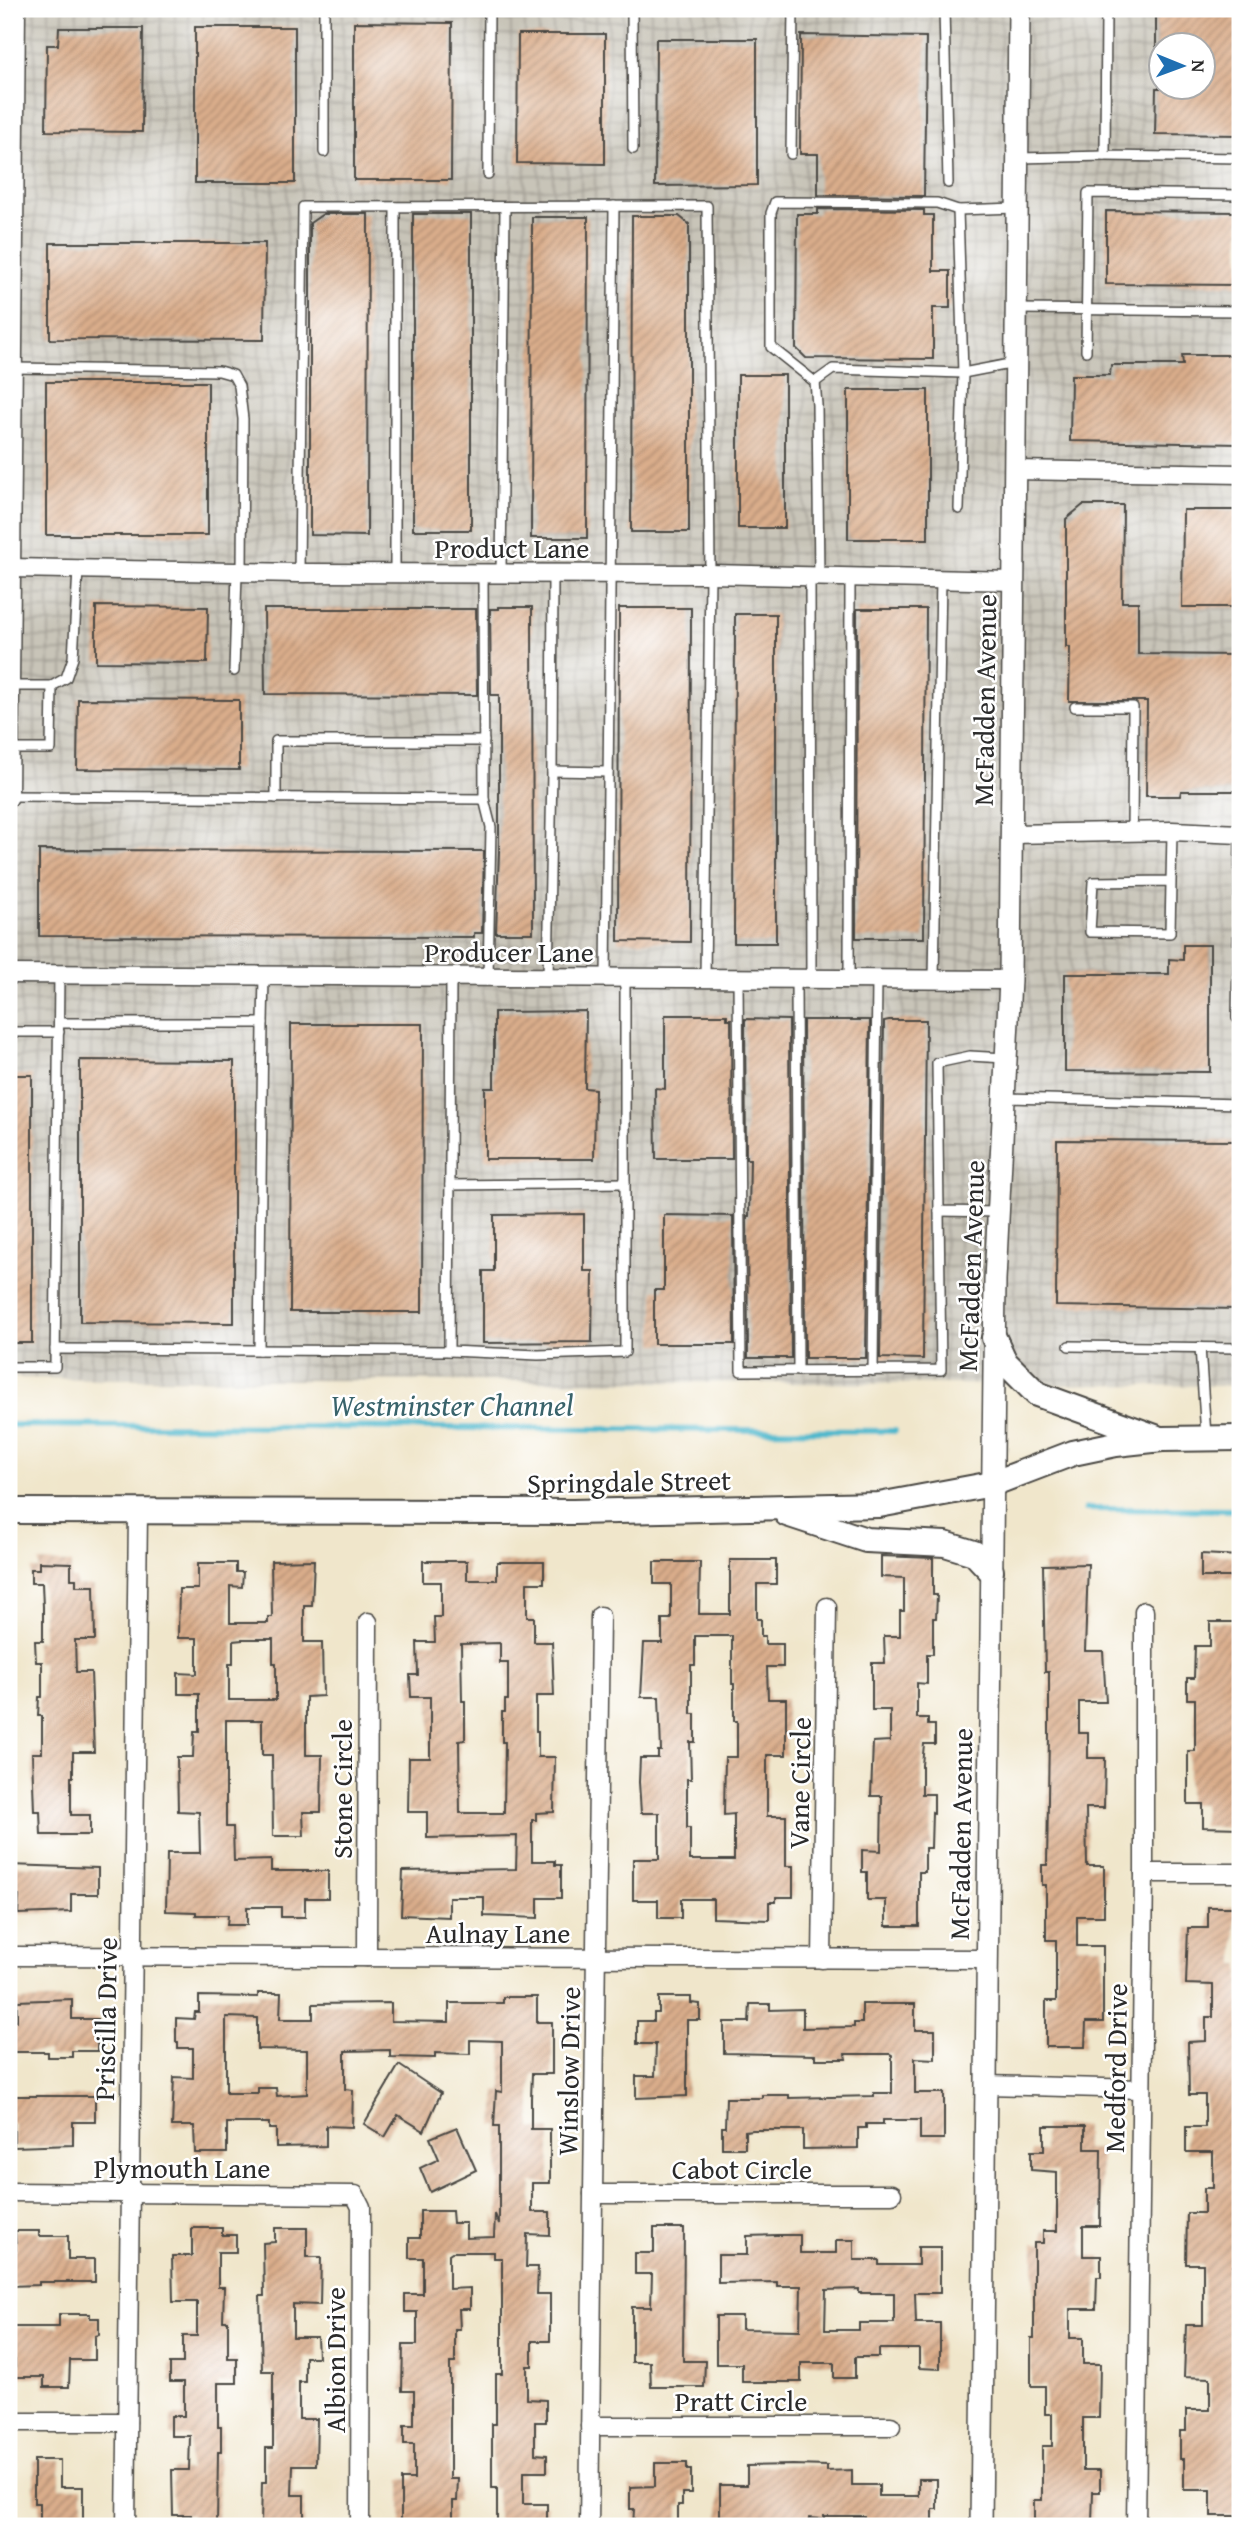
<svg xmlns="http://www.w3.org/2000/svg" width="1249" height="2535" font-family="'Gentium Book Plus',serif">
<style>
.industrial{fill:url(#industrial-grid);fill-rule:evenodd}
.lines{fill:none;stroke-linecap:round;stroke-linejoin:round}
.stream{stroke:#4eb8cc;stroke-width:6}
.building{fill:url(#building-hatch);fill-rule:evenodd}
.service-casing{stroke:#494743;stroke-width:12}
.minor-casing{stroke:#494743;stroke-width:21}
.tertiary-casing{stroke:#494743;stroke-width:24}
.secondary-casing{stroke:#494743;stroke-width:28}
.service{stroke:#fff;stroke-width:9}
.minor{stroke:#fff;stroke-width:18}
.tertiary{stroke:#fff;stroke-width:21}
.secondary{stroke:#fff;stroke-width:24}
.labels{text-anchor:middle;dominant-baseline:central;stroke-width:5;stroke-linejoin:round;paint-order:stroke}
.street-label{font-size:28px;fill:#2b2b2b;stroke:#fff}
.water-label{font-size:30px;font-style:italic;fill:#39636b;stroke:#fff}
</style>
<defs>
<pattern id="industrial-grid" width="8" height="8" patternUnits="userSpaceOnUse" patternTransform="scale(1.75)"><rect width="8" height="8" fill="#c8c4b8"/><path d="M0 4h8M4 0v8" fill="none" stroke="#a39f96"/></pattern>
<pattern id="building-hatch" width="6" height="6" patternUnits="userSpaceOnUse" patternTransform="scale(1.75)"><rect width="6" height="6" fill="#daad8b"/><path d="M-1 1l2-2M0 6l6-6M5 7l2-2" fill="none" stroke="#b18d72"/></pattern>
</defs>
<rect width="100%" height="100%" fill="#fff"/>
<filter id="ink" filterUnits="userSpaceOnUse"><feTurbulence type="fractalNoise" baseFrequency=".0143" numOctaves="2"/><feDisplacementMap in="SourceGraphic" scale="14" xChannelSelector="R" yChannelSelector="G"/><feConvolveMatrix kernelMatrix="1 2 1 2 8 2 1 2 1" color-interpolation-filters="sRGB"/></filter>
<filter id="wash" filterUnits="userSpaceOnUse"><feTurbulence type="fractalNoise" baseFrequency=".00686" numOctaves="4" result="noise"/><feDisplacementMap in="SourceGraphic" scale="28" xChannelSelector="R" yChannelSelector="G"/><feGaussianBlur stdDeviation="1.57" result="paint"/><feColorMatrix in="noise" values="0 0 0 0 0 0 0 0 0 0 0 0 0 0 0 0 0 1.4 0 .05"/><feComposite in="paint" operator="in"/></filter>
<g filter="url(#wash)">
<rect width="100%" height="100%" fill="#f0e6cb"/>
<path class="industrial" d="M9 9H1240V1386L9 1378ZM1162 46H1204V88H1162Z"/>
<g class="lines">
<g class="stream">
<path d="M9 1425 895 1431"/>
<path d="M1086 1509 1240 1510"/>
</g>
</g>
<g id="blocks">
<g class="building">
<path d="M1156 9H1240V135L1155 134 1156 88H1203V46H1156Z"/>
<path d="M354 22 452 23 451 180H354Z"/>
<rect x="195" y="27" width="100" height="156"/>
<path d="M59 28H143L142 132 46 131 47 45H58Z"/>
<path d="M518 34H605V164L517 163Z"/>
<path d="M801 35 926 37 924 196 818 195V154H800Z"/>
<path d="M656 39H757V185L655 186Z"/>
<path d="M818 209 924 210V215H933V271H950V308H933V359L806 358 796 348 797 214H818Z"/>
<path d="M1106 211 1240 212V285L1106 284Z"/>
<path d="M323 214H368L367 536 310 535V223Z"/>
<rect x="413" y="214" width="58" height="316"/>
<path d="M632 216H679L689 224V532H631Z"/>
<path d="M532 217H588L587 538H531Z"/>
<path d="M50 243H265L264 340 50 339Z"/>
<path d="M1182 355H1240V444L1070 441 1071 375H1110L1111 365H1183Z"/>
<rect x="738" y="375" width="47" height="153"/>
<rect x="46" y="382" width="162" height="153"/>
<rect x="848" y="390" width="80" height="149"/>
<path d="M1083 505H1123L1122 602H1138V654L1240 655V791H1181L1180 796H1146L1147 701H1069L1070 647H1066V519Z"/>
<path d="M1183 510H1240V607H1182Z"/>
<path d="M96 606 208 607 207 663 96 662Z"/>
<path d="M499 607H532L533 933H496L499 851V695H491L490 609H499Z"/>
<path d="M619 608H691L690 942 618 941Z"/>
<path d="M264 609H476L477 695 265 694Z"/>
<path d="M857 609H926L924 938H856Z"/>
<path d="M735 614H776V943H734Z"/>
<path d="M78 699 239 700V770L77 769Z"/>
<path d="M39 850 484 851 482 933H474V937L39 936Z"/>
<path d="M1183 945H1210V1072L1065 1071V974H1169V959L1183 960Z"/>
<path d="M586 1011 585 1088 595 1089 594 1159H485V1088H494V1012Z"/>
<path d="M665 1015H727V1019H731L732 1159H656L655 1088 665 1089Z"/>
<path d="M745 1019 789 1020 791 1358H748L747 1216H749L750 1159H746Z"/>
<path d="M803 1020H870L866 1358H805Z"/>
<path d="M889 1020H926L923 1359 880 1358 884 1021Z"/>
<path d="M291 1024H423L422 1312H290Z"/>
<path d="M80 1060 234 1061V1323L80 1322Z"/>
<rect x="9" y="1075" width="23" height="268"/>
<path d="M1057 1140 1240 1141V1309L1056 1306Z"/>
<path d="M584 1214V1271H593L592 1342 483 1343V1271H494V1215Z"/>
<path d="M664 1215 733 1216 734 1344H654V1290H664Z"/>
<path d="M1201 1554 1240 1556V1577H1201Z"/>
<path d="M881 1556 933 1558V1595H937L936 1618H933V1654H927V1684L917 1683V1718H928V1725H935V1744H924L922 1765V1794H934V1813L932 1812 931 1848H925V1872H919V1926H886V1900H867V1872H862V1850L881 1851 882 1796H871L873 1742 890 1741V1710H872V1663H885L884 1636H900V1611H904V1578L881 1577Z"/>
<path d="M314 1560 312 1606H304V1642H322L323 1696 306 1697V1755H322L321 1812H303L304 1836H273L272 1755H262V1720H226V1827H233L234 1861 271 1860V1871H328V1898H305V1917H281V1907H247V1925H227L228 1915H196V1912L166 1911 167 1853H200L199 1812 178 1811 177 1757H193L194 1732H199V1694H178V1673L197 1674V1638H178L179 1589H198V1563H236V1572H243L242 1587 230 1586V1623H268V1617H272L271 1561ZM242 1639H273V1663H276V1700H229V1664H233V1641L242 1640Z"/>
<path d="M730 1560H776V1584H757V1619H761V1636H765V1644H783V1667H767L768 1699H786V1755H767V1816H786V1866H793V1897H776V1902H769V1920L713 1918V1899H681V1918H658V1900H633V1859H659V1813H641L639 1782 640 1758H658V1751H661L659 1697H641L644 1643H662V1619H671V1584H654V1562H700L699 1614H730ZM695 1636H732V1684H734V1721H737V1757H725L724 1815 734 1814V1860H690V1828H687V1779H691L690 1742H695V1714H691V1665H695Z"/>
<path d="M423 1561H467V1580H497V1562H544V1583H527V1617H534V1642H552L554 1696H536V1731H538V1757H555L554 1812 536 1813V1820H532V1861H555V1865H561V1898H538V1918L484 1916V1897H449V1917L401 1915 403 1871 516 1869 517 1836 427 1838V1812H408L409 1758H430V1697H411L410 1675H418L417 1642H435L434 1617H441V1582H423ZM500 1643V1663H508V1700H505V1712H502V1742H505L504 1813H460L459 1741 465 1740V1701H462L461 1644Z"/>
<path d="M39 1562 71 1563V1579H76V1586H94L95 1640H75L76 1672H91L94 1752H73V1777H71V1815H90V1835H41L40 1811H34L32 1753H42V1716H38L39 1697H42V1662H36L35 1641H43V1607L42 1583H31V1569H39Z"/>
<path d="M1088 1564 1085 1651H1103L1106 1702H1079V1733H1088V1758H1105L1104 1808H1086L1087 1866H1104V1916H1077V1946H1103V2022H1086L1085 2047H1046V2001H1056V1940H1046V1885H1042V1865H1047L1049 1733V1672H1045L1043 1565Z"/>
<path d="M1210 1622H1240V1828L1203 1827V1804H1188V1751H1195V1699H1187V1678H1194L1195 1646H1210Z"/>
<path d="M9 1865 98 1868V1894H71V1912L18 1914 19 1896H9Z"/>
<path d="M1208 1907H1235V1964H1240V2266H1233L1234 2299H1240V2516H1211V2490H1184V2459H1180V2431H1186V2410H1210V2378L1184 2377 1186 2325H1203V2264H1186L1187 2213H1204V2188H1213V2152H1186V2127H1205V2095H1189L1188 2042 1206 2041V2017H1213V1985L1186 1984 1188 1928H1208Z"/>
<path d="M258 1993H281L280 2019H313V2004L391 2003V2021L449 2022V2003H503V1997H537V2022H552V2074H532L531 2098V2129H550V2183H532V2212H550V2235L527 2234 526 2267H538L537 2294H550V2341H532V2366H527V2399L546 2400V2422H535V2454L547 2455V2472H523V2504H547V2525L497 2523V2488H492V2424H496V2374H502V2258H494V2252H452L449 2254V2289L470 2288V2309H459L460 2329H455V2363H450V2479H458L457 2501H453V2523L401 2526V2479H414V2444H404V2425H414V2391H402L403 2345H417V2312H405V2294H423V2258H409V2238H420V2211H452L453 2223H466V2238L494 2237 495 2214 499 2224V2126H494L496 2091 502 2092V2041L470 2040V2054L435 2053V2058L390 2057V2050L345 2051V2089L353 2090 352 2127 326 2126V2146L276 2147V2129H269V2123H227V2153H195L194 2126H172L174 2077 193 2078V2048H178V2042H176V2018L194 2019 195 2012H199V1996L258 1997ZM226 2017 257 2018V2049L307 2050V2094L277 2096 276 2088H258V2093H226Z"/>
<path d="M659 1997H691V2003L700 2004V2020H687V2096L636 2098V2076H655L656 2044H637V2021H654V2013H659Z"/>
<path d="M72 1999V2019H98L97 2051H72V2057H48V2052H9V2021H17V2001Z"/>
<path d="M750 2004H770V2010L803 2009V2028L854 2027V2023H862V2004H915V2030H935V2059L915 2058V2093H944V2139H920V2120H883V2124H866V2128H858V2148L803 2149V2130H753L745 2131V2148H722V2127H725L726 2098H762V2095H789V2098L874 2096V2093H892V2055L890 2054H845L846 2059H815V2055L724 2053V2022H749Z"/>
<path d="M399 2065 441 2093 424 2131 398 2115 385 2137 364 2124Z"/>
<path d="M9 2096H95V2122H73V2145L14 2147V2124H9Z"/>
<path d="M1044 2126H1085V2149H1101L1100 2226H1083V2256H1101V2277H1097L1096 2309H1070V2338H1083V2364H1100L1099 2418H1083V2470H1100V2492H1093L1092 2522H1082V2526H1034V2500H1042V2446H1052V2414H1045V2386H1031V2338H1034V2243H1043V2231H1057V2172L1031 2170V2151H1044Z"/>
<path d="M457 2127 476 2170 430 2192 420 2168 439 2159 430 2138Z"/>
<path d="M192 2228H222V2235H236V2252H218V2287H224L223 2321H228V2358H237V2383H218V2427H221V2452H218L217 2526H191V2515H173L172 2470H189L190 2436H171V2416H184V2382H170V2363H183V2336H197V2302H173L172 2256H192Z"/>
<path d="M275 2228H307V2257H321L320 2305 293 2304V2337H317L318 2357H305V2382H299V2419H317L316 2465H293L292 2495H304V2526H261L262 2482H266V2448H273V2371H262L260 2296H264L263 2243 275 2242Z"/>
<path d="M654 2228H684L683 2361H705L704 2387H651L650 2362H632V2307H651L652 2274H635V2253H654Z"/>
<path d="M15 2231H39V2236H68V2259H95V2282H39V2285L9 2286V2250H16Z"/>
<path d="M777 2235H800V2253H836V2240H854V2260H879V2265H918V2247H940V2293H915L916 2323H940V2369L919 2368V2349H879V2357H855V2378H834V2363H801V2382H742V2364H716V2316H742V2329L800 2330 801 2286H777V2282L718 2283V2255H747V2236ZM859 2289V2293H894V2323H859V2330H825L826 2290Z"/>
<path d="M59 2314H90V2318H99V2335L95 2336V2360H70L69 2387H44V2377H15V2360H9V2327H59Z"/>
<path d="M34 2460H60V2487H83V2526H40V2503H34Z"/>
<path d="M655 2463H687V2470H691V2493H682V2505H678V2526H633L634 2509H630V2487L655 2486Z"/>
<path d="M793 2465 827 2466V2471L852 2470V2485H879V2496H919V2479H937V2509H933V2526H864V2516H824V2519L809 2518 808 2526 720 2525V2485H747V2466Z"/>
</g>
</g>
</g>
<g filter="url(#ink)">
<use href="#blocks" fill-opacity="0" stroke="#494743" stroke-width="2"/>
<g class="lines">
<g class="service-casing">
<g id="service">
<path d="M632 9 633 149"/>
<path d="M944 9 948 183"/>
<path d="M1106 9 1105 156 1240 158"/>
<path d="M324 152V9"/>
<path d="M791 154 793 9"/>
<path d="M1019 158 1105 156"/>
<path d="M488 174 489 9"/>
<path d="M958 210 963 373 959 509"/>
<path d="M1017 309 1240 311"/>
<path d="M1086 351 1088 193 1240 195"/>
<path d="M13 368 219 371 233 375 239 386 243 419 242 573"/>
<path d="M815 382 833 369 963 373 1015 363"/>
<path d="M299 573 303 207 707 206 710 574 705 978"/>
<path d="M395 573V207"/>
<path d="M501 573 505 207"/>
<path d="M810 576 811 979"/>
<path d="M819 576 817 405 815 382 771 347V213L775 202 937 203 958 210 1016 208"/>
<path d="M234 671 237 573"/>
<path d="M9 686H52L66 678 73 658 78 570"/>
<path d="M1075 707H1133L1132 832"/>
<path d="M9 749H51L52 686"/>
<path d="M552 771 608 772"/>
<path d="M9 796 484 799 483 574"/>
<path d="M276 798V741H484"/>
<path d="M484 799 491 827 488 977"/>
<path d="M1240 844 1237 1018 1240 1022"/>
<path d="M1171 881 1093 882 1090 932 1170 933 1172 831"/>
<path d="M451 977 449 1351 538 1355 625 1352V978"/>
<path d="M548 977 552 771 553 574"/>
<path d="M606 977 614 206"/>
<path d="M738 978 741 1371 941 1370 939 1211"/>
<path d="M796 979 798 1371"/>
<path d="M849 979 850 577"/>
<path d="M934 979 941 579"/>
<path d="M59 1023H263L264 976"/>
<path d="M9 1032H59"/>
<path d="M1005 1098 1240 1104"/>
<path d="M450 1185 625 1183"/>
<path d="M999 1212 939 1211 937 1063 970 1056 1005 1058"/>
<path d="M1069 1346 1240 1348"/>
<path d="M1200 1347 1206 1436"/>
<path d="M55 1349 449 1351"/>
<path d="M259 1350 263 1023"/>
<path d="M9 1367H55L59 974"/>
<path d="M873 1371 877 979"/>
</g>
</g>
<g class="minor-casing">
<g id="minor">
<path d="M1015 470 1240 474"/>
<path d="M10 568 299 573 710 574 1014 581"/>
<path d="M9 797 16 9"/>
<path d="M1011 834 1172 831 1240 834"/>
<path d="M9 974 1010 980"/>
<path d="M1144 1873H1240"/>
<path d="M9 1956 986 1959"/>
<path d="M367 1957 368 1622"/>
<path d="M822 1959 827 1607"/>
<path d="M985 2085 1141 2089"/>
<path d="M9 2192 355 2195 361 2207 360 2526"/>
<path d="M593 2194H892"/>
<path d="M9 2422H127"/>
<path d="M590 2426H891"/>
<path d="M126 2526 138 1513"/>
<path d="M589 2526 600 1616"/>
<path d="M1136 2526 1144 1873V1611"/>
</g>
</g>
<g class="tertiary-casing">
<path id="tertiary" d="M981 2526 995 1280 1010 980 1019 9"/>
</g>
<g class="secondary-casing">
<g id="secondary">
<path d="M994 1338 1005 1362 1037 1394 1155 1437"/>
<path d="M9 1511 573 1512 879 1505 992 1484 1073 1453 1116 1444 1162 1439 1240 1438"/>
<path d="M787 1514 866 1540 945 1544 974 1553 991 1571"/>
</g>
</g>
<use href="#service" class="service"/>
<use href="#minor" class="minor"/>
<use href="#tertiary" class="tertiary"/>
<use href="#secondary" class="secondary"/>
</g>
</g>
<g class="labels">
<g class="street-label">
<text x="512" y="547">Product Lane</text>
<text transform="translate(984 700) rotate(-89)">McFadden Avenue</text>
<text x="509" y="951">Producer Lane</text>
<text transform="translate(970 1266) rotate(-88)">McFadden Avenue</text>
<text transform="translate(629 1481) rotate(-1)">Springdale Street</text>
<text transform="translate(799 1783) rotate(-89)">Vane Circle</text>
<text transform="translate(341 1789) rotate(-90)">Stone Circle</text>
<text transform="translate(960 1834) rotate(-89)">McFadden Avenue</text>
<text x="498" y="1932">Aulnay Lane</text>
<text transform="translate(105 2019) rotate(-89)">Priscilla Drive</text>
<text transform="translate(1115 2068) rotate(-89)">Medford Drive</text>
<text transform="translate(568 2071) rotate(-89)">Winslow Drive</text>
<text x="182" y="2167">Plymouth Lane</text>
<text x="742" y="2168">Cabot Circle</text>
<text transform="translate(334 2360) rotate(-90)">Albion Drive</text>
<text x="741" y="2400">Pratt Circle</text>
</g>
<g class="water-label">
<text x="452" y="1405">Westminster Channel</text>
</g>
</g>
<rect width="1249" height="2535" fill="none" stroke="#fff" stroke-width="35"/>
<g transform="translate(1182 66) rotate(91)"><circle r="33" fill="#ffffff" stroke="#aaaaaa" stroke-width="2"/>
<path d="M0-5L12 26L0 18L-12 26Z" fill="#1f6fb2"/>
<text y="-10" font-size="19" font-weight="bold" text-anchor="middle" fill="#2b2b2b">N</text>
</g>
</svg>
